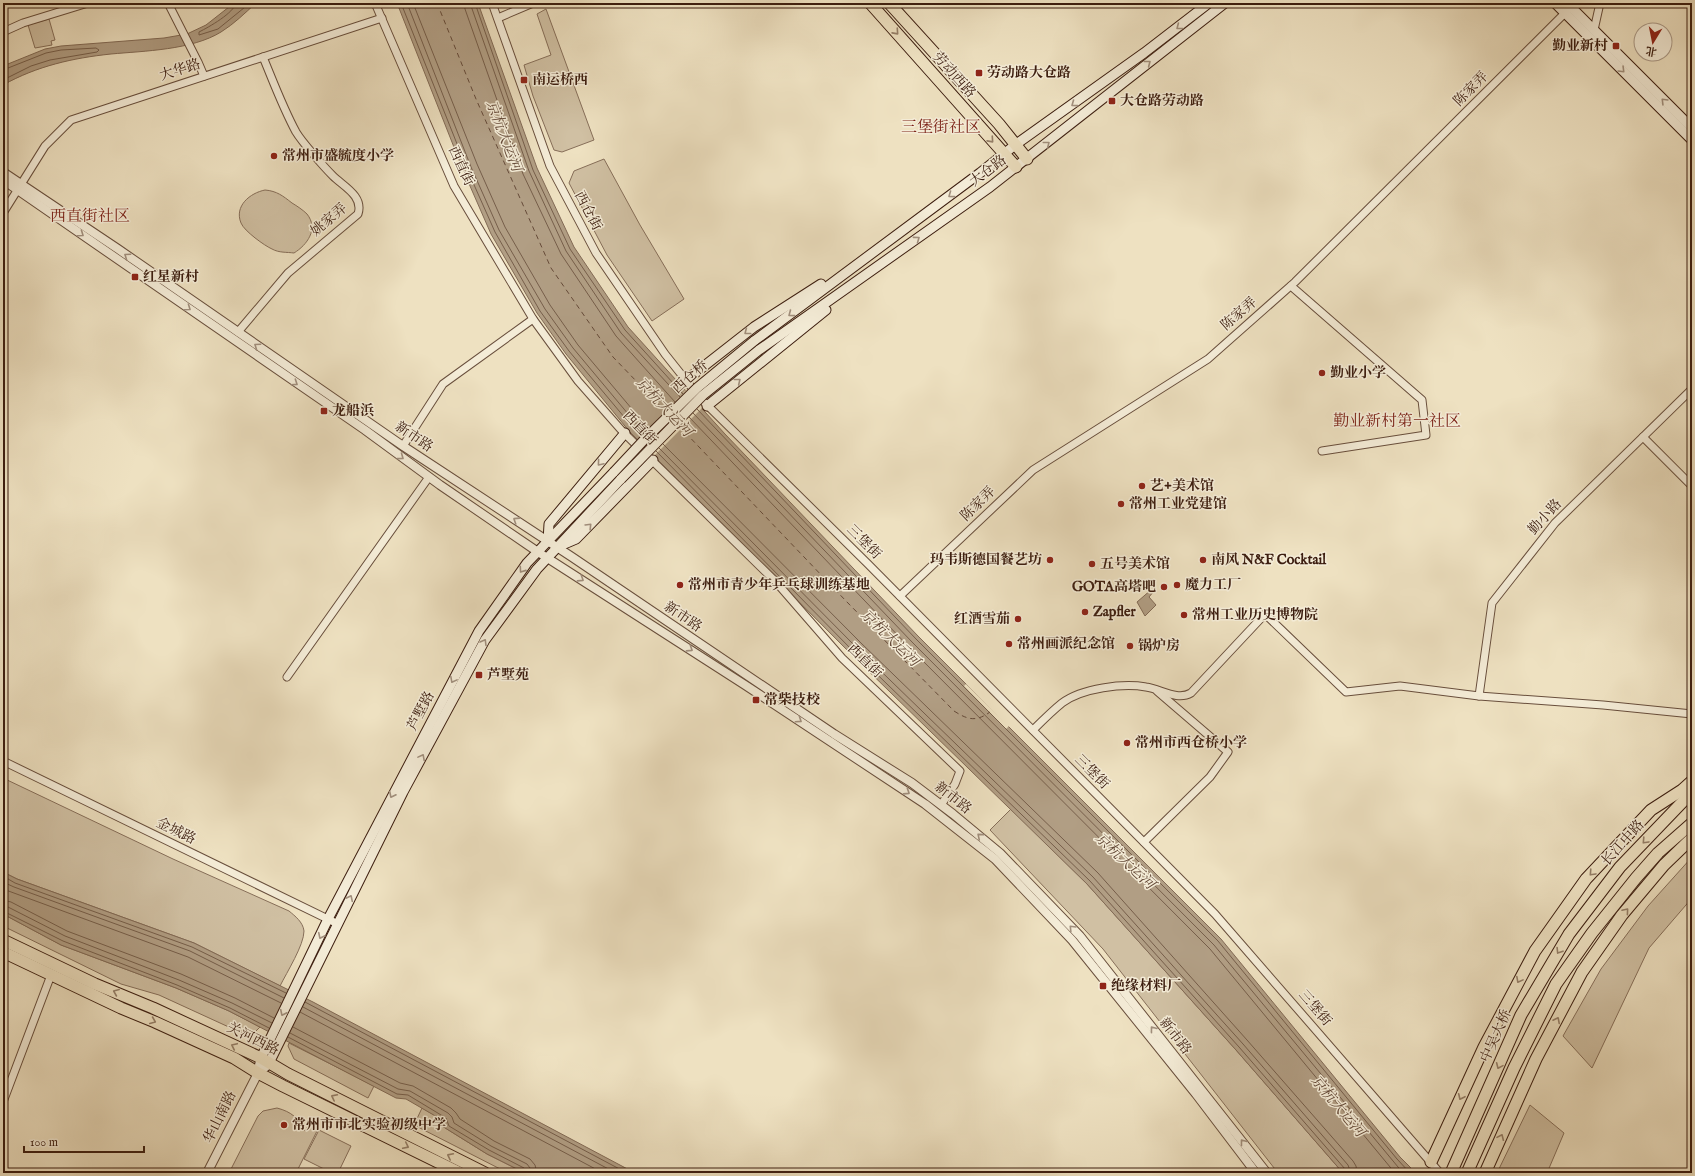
<svg xmlns="http://www.w3.org/2000/svg" width="1695" height="1176" font-family="'IM FELL English','Noto Serif SC',serif">
<style>
.green{fill:#d0c0a3;stroke:#866e59}
.water{fill:#b19e84;stroke:#826a55}
.pier{fill:#eee1c1}
.lines{fill:none;stroke-linecap:round;stroke-linejoin:round}
.shore{stroke:#765e4a;stroke-width:1}
.ferry{stroke:#654a38;stroke-width:1;stroke-dasharray:5 4;stroke-linecap:butt}
.minor-casing{stroke:#684e3c;stroke-width:9}
.tertiary-casing{stroke:#684e3c;stroke-width:10}
.secondary-casing{stroke:#3c1d0f;stroke-width:11}
.primary-casing{stroke:#3c1d0f;stroke-width:13}
.minor{stroke:#f4ecd7;stroke-width:7}
.tertiary{stroke:#f4ecd7;stroke-width:8}
.secondary{stroke:#f4ecd7;stroke-width:9}
.primary{stroke:#eee1c1;stroke-width:11}
.secondary-bridge-casing{stroke:#3c1d0f;stroke-width:11;stroke-linecap:butt}
.secondary-bridge{stroke:#f4ecd7;stroke-width:9}
.oneway{stroke:#a18f7d}
.oneway2{stroke:#957f68}
.poi-dot{fill:#8f2418;stroke:#f4ecd7;stroke-width:1.5}
.labels{text-anchor:middle;dominant-baseline:central;stroke-width:3;stroke-linejoin:round;paint-order:stroke}
.poi-label{font-size:14px;font-weight:bold;fill:#3c1d0f;stroke:#f4ecd7;text-anchor:start}
.street-label{font-size:14px;fill:#3c1d0f;stroke:#f4ecd7}
.water-label{font-size:15px;font-style:italic;fill:#654a38;stroke:#f4ecd7}
.quarter-label{font-size:16px;fill:#7a1f14;stroke:#f4ecd7}
</style>
<rect width="100%" height="100%" fill="#eee1c1"/>
<filter id="stains"><feTurbulence type="fractalNoise" baseFrequency=".005" numOctaves="4"/><feColorMatrix values="0 0 0 0 .2 0 0 0 0 .09 0 0 0 0 .02 0 0 0 .5 -.17"/></filter>
<radialGradient id="worn" r=".72"><stop offset=".6" stop-color="#630" stop-opacity="0"/><stop offset="1" stop-color="#630" stop-opacity=".3"/></radialGradient>
<g class="green">
<path d="M546 9 594 140 562 152 554 150 533 96 524 65 551 55 537 14Z"/>
<path d="M49 19 55 40 51 41 52 45 35 48 28 25Z"/>
<path d="M604 159 640 225 684 299 652 321 607 255 569 183 574 171Z"/>
<path d="M265 190C277 191 283 196 292 203 297 206 303 210 307 214 319 229 307 245 294 253 287 252 279 253 272 249 265 246 244 231 241 223 234 206 250 193 265 190Z"/>
<path d="M3 778 173 859 289 911C295 916 303 922 304 931 304 945 287 972 280 986L194 943 17 879 3 872Z"/>
<path d="M1011 809 1087 884 1236 1050 1343 1173H1278L1103 949 990 830Z"/>
<path d="M1692 857V898L1649 948 1592 1068 1563 1036 1601 969 1648 906Z"/>
<path d="M3 914 61 945 176 988 229 1011 260 1027 254 1033 244 1034 159 995 121 984 3 926Z"/>
<path d="M289 1043 374 1086 368 1098 294 1059 288 1046Z"/>
<path d="M1530 1105 1564 1133 1547 1173H1497Z"/>
<path d="M277 1108C292 1112 298 1118 305 1131L309 1124 318 1129 296 1173H229L258 1116 263 1111Z"/>
<path d="M422 1108 445 1121 442 1126 487 1154 525 1173H508L414 1125Z"/>
<path d="M319 1130 351 1146 338 1173H332L304 1159Z"/>
</g>
<g class="water">
<path d="M234 3H256C245 13 234 24 221 32 192 50 144 51 111 54 73 58 37 66 3 85V66L45 49 61 46 164 38 187 34 206 25Z"/>
<path d="M397 3H478L537 168 574 247 628 327 725 434 918 636 1221 939 1400 1157 1416 1173H1343L1236 1050 1087 884 850 653 629 431 566 354 537 313 491 234 463 170Z"/>
<path d="M1152 589 1154 591 1149 597 1156 605 1145 616 1137 602Z"/>
<path d="M3 872 17 879 194 943 313 1002 635 1173H525L487 1154 442 1126 444 1121 406 1099 396 1098 229 1011 176 988 61 945 3 914Z"/>
</g>
<g class="pier">
<path d="M687 389 703 407 653 457 636 441Z"/>
<path d="M966 684 1009 726 1006 729 964 686Z"/>
</g>
<g class="lines">
<g class="shore">
<path d="M236 3C234 13 209 27 199 32V35L218 29 250 3"/>
<path d="M401 3 467 169 495 232 540 311 569 351 640 436"/>
<path d="M407 3 471 167 499 230 545 309 573 348 644 433"/>
<path d="M413 3 477 164 505 227 550 305 578 345 648 428"/>
<path d="M464 3 465 9 523 174 561 254 616 336 675 402"/>
<path d="M470 3 529 171 566 251 621 333 680 397"/>
<path d="M475 3 533 170 570 249 625 330 683 394"/>
<path d="M3 70 46 53 61 50 96 48 99 50 97 52 50 60 31 66 3 80"/>
<path d="M697 409 916 639 1218 941 1397 1159 1410 1173"/>
<path d="M693 413 912 642 1214 945 1403 1173"/>
<path d="M689 417 908 646 1210 949 1395 1173"/>
<path d="M663 444 861 643 1098 873 1247 1040 1353 1161 1356 1166 1357 1173"/>
<path d="M659 448 856 647 1093 877 1243 1044 1348 1165 1351 1173"/>
<path d="M656 451 853 651 1090 881 1239 1047 1345 1169 1346 1173"/>
<path d="M3 876 15 883 192 947 286 993"/>
<path d="M3 882 14 887 190 951 284 998"/>
<path d="M3 889 188 957 281 1003"/>
<path d="M3 900 11 902 67 931 181 974 235 998 274 1018"/>
<path d="M3 906 8 907 65 936 179 980 232 1003 272 1023"/>
<path d="M3 911 63 941 177 985 230 1008 269 1028"/>
<path d="M305 1002 627 1173"/>
<path d="M303 1007 616 1173"/>
<path d="M300 1012 603 1173"/>
<path d="M293 1027 400 1083 413 1086 451 1108 456 1113 460 1119 494 1141 530 1159 535 1165 537 1173"/>
<path d="M290 1033 398 1089 410 1091 448 1113 452 1117 454 1123 491 1146 527 1164 530 1168 531 1173"/>
<path d="M288 1037 397 1094 408 1095 446 1118 449 1126 489 1150 524 1168 526 1173"/>
</g>
<g class="ferry">
<path d="M437 3 476 99 551 268 613 357 666 412"/>
<path d="M679 426 846 601 954 711C968 720 976 722 990 712"/>
</g>
<g class="minor-casing">
<g id="minor">
<path d="M168 3 198 62 204 76"/>
<path d="M375 3 454 186 533 319 578 381 623 432 776 582 842 658 960 771 955 784 941 805"/>
<path d="M492 3 550 166 596 253 665 354 696 393"/>
<path d="M498 18 533 3"/>
<path d="M1594 30 1600 3"/>
<path d="M3 32 23 23 88 3"/>
<path d="M3 213 45 146 71 120 382 18"/>
<path d="M1291 286 1422 400 1426 435 1322 451"/>
<path d="M238 332 288 273 358 214C364 196 343 186 333 176 324 167 302 142 296 132 283 108 273 81 263 57"/>
<path d="M705 403 868 564 1215 914 1440 1173"/>
<path d="M1643 437 1692 486"/>
<path d="M403 446 443 384 533 319"/>
<path d="M900 596 1033 470 1208 359 1295 282 1568 10"/>
<path d="M287 677 429 477"/>
<path d="M1479 696 1492 603 1555 523 1692 389"/>
<path d="M1033 730C1042 721 1052 711 1062 703 1082 688 1123 683 1146 687 1161 689 1177 701 1191 693L1265 614 1346 692 1400 686 1479 696 1603 705 1692 714"/>
<path d="M3 761 338 924"/>
<path d="M1144 842 1210 777 1228 752 1157 691"/>
<path d="M3 1102 51 975"/>
</g>
</g>
<g class="tertiary-casing">
<g id="tertiary">
<path d="M3 172 118 249 403 446 572 557 834 734 912 783 953 814 1000 853 1080 936 1267 1173"/>
<path d="M3 180 365 430 440 485 538 552 745 685 925 804 995 859 1072 940 1196 1094 1256 1173"/>
<path d="M207 1173 258 1073"/>
</g>
</g>
<g class="secondary-casing">
<g id="secondary">
<path d="M1555 3 1692 140"/>
<path d="M1567 3 1692 128"/>
<path d="M754 341 980 173 1015 145 1144 53 1209 3"/>
<path d="M759 350 990 187 1225 3"/>
<path d="M685 381 754 327 821 284"/>
<path d="M707 406 826 310"/>
<path d="M548 541 549 524 625 433"/>
<path d="M562 545 576 539 653 460"/>
<path d="M265 1067 269 1063 403 792 485 640 537 569 621 479"/>
<path d="M258 1073 261 1058 328 919 479 631 527 563 614 472"/>
</g>
</g>
<g class="primary-casing">
<g id="primary">
<path d="M870 3 1016 167"/>
<path d="M889 3 999 124 1027 159"/>
<path d="M3 940 95 984 153 1008 261 1058 288 1074 485 1173"/>
<path d="M3 952 121 1008 155 1022 234 1058 258 1073 283 1086 460 1173"/>
<path d="M1431 1162 1484 1047 1535 951 1586 879 1651 810 1682 790 1692 781"/>
<path d="M1451 1173 1521 1015 1569 934 1620 867 1692 792"/>
<path d="M1467 1173 1514 1068 1556 984 1592 933 1636 878 1658 853 1692 823"/>
<path d="M1485 1173 1536 1059 1582 972 1622 915 1664 865 1692 838"/>
</g>
</g>
<use href="#minor" class="minor"/>
<use href="#tertiary" class="tertiary"/>
<use href="#secondary" class="secondary"/>
<use href="#primary" class="primary"/>
<g class="secondary-bridge-casing">
<g id="secondary-bridge">
<path d="M614 472 644 440 697 388 754 341"/>
<path d="M621 479 703 395 759 350"/>
</g>
</g>
<use href="#secondary-bridge" class="secondary-bridge"/>
</g>
<defs><path id="oneway-chevron" d="M-2-3.5L2.5 0L-2 3.5" fill="none" stroke-width="1.6" stroke-linecap="round" stroke-linejoin="round"/></defs>
<g class="oneway">
<use href="#oneway-chevron" transform="translate(1179 27) rotate(142)"/>
<use href="#oneway-chevron" transform="translate(1148 63) rotate(-38)"/>
<use href="#oneway-chevron" transform="translate(1622 70) rotate(45)"/>
<use href="#oneway-chevron" transform="translate(1664 101) rotate(-135)"/>
<use href="#oneway-chevron" transform="translate(1074 104) rotate(144)"/>
<use href="#oneway-chevron" transform="translate(1047 144) rotate(-38)"/>
<use href="#oneway-chevron" transform="translate(951 195) rotate(144)"/>
<use href="#oneway-chevron" transform="translate(81 234) rotate(35)"/>
<use href="#oneway-chevron" transform="translate(917 239) rotate(-36)"/>
<use href="#oneway-chevron" transform="translate(127 256) rotate(-145)"/>
<use href="#oneway-chevron" transform="translate(188 308) rotate(35)"/>
<use href="#oneway-chevron" transform="translate(791 314) rotate(143)"/>
<use href="#oneway-chevron" transform="translate(747 332) rotate(142)"/>
<use href="#oneway-chevron" transform="translate(257 346) rotate(-145)"/>
<use href="#oneway-chevron" transform="translate(738 381) rotate(-39)"/>
<use href="#oneway-chevron" transform="translate(295 383) rotate(34)"/>
<use href="#oneway-chevron" transform="translate(401 457) rotate(36)"/>
<use href="#oneway-chevron" transform="translate(600 463) rotate(130)"/>
<use href="#oneway-chevron" transform="translate(516 520) rotate(-147)"/>
<use href="#oneway-chevron" transform="translate(589 526) rotate(-46)"/>
<use href="#oneway-chevron" transform="translate(522 570) rotate(125)"/>
<use href="#oneway-chevron" transform="translate(581 579) rotate(33)"/>
<use href="#oneway-chevron" transform="translate(484 642) rotate(-59)"/>
<use href="#oneway-chevron" transform="translate(690 649) rotate(33)"/>
<use href="#oneway-chevron" transform="translate(453 680) rotate(118)"/>
<use href="#oneway-chevron" transform="translate(799 720) rotate(34)"/>
<use href="#oneway-chevron" transform="translate(422 757) rotate(-62)"/>
<use href="#oneway-chevron" transform="translate(907 792) rotate(33)"/>
<use href="#oneway-chevron" transform="translate(392 795) rotate(117)"/>
<use href="#oneway-chevron" transform="translate(980 836) rotate(-140)"/>
<use href="#oneway-chevron" transform="translate(350 898) rotate(-64)"/>
<use href="#oneway-chevron" transform="translate(1072 928) rotate(-134)"/>
<use href="#oneway-chevron" transform="translate(321 936) rotate(116)"/>
<use href="#oneway-chevron" transform="translate(283 1013) rotate(116)"/>
<use href="#oneway-chevron" transform="translate(1153 1029) rotate(-128)"/>
<use href="#oneway-chevron" transform="translate(1243 1142) rotate(-128)"/>
</g>
<g class="oneway2">
<use href="#oneway-chevron" transform="translate(896 32) rotate(48)"/>
<use href="#oneway-chevron" transform="translate(991 140) rotate(48)"/>
<use href="#oneway-chevron" transform="translate(1645 841) rotate(133)"/>
<use href="#oneway-chevron" transform="translate(1592 873) rotate(133)"/>
<use href="#oneway-chevron" transform="translate(1626 911) rotate(-50)"/>
<use href="#oneway-chevron" transform="translate(1559 951) rotate(122)"/>
<use href="#oneway-chevron" transform="translate(1519 980) rotate(118)"/>
<use href="#oneway-chevron" transform="translate(116 992) rotate(-157)"/>
<use href="#oneway-chevron" transform="translate(1557 1020) rotate(-63)"/>
<use href="#oneway-chevron" transform="translate(153 1021) rotate(23)"/>
<use href="#oneway-chevron" transform="translate(234 1046) rotate(-155)"/>
<use href="#oneway-chevron" transform="translate(1499 1066) rotate(114)"/>
<use href="#oneway-chevron" transform="translate(334 1097) rotate(-153)"/>
<use href="#oneway-chevron" transform="translate(1461 1097) rotate(115)"/>
<use href="#oneway-chevron" transform="translate(1501 1137) rotate(-66)"/>
<use href="#oneway-chevron" transform="translate(406 1146) rotate(26)"/>
<use href="#oneway-chevron" transform="translate(450 1156) rotate(-153)"/>
</g>
<g class="poi-dot">
<rect x="1612" y="42" width="8" height="8" rx="2"/>
<rect x="975" y="69" width="8" height="8" rx="2"/>
<rect x="520" y="76" width="8" height="8" rx="2"/>
<rect x="1108" y="97" width="8" height="8" rx="2"/>
<circle cx="274" cy="156" r="4"/>
<rect x="131" y="273" width="8" height="8" rx="2"/>
<circle cx="1322" cy="373" r="4"/>
<rect x="320" y="407" width="8" height="8" rx="2"/>
<circle cx="1142" cy="486" r="4"/>
<circle cx="1121" cy="504" r="4"/>
<circle cx="1050" cy="560" r="4"/>
<circle cx="1203" cy="560" r="4"/>
<circle cx="1092" cy="564" r="4"/>
<circle cx="680" cy="585" r="4"/>
<circle cx="1177" cy="585" r="4"/>
<circle cx="1164" cy="587" r="4"/>
<circle cx="1085" cy="612" r="4"/>
<circle cx="1184" cy="615" r="4"/>
<circle cx="1018" cy="619" r="4"/>
<circle cx="1009" cy="644" r="4"/>
<circle cx="1130" cy="646" r="4"/>
<rect x="475" y="671" width="8" height="8" rx="2"/>
<rect x="752" y="696" width="8" height="8" rx="2"/>
<circle cx="1127" cy="743" r="4"/>
<rect x="1099" y="982" width="8" height="8" rx="2"/>
<circle cx="284" cy="1125" r="4"/>
</g>
<g class="labels">
<g class="poi-label">
<text x="1608" y="46" text-anchor="end">勤业新村</text>
<text x="987" y="73">劳动路大仓路</text>
<text x="532" y="80">南运桥西</text>
<text x="1120" y="101">大仓路劳动路</text>
<text x="282" y="156">常州市盛毓度小学</text>
<text x="143" y="277">红星新村</text>
<text x="1330" y="373">勤业小学</text>
<text x="332" y="411">龙船浜</text>
<text x="1150" y="486">艺+美术馆</text>
<text x="1129" y="504">常州工业党建馆</text>
<text x="1042" y="560" text-anchor="end">玛韦斯德国餐艺坊</text>
<text x="1211" y="560">南风 N&amp;F Cocktail</text>
<text x="1100" y="564">五号美术馆</text>
<text x="688" y="585">常州市青少年乒乓球训练基地</text>
<text x="1185" y="585">魔力工厂</text>
<text x="1156" y="587" text-anchor="end">GOTA高塔吧</text>
<text x="1093" y="612">Zapfler</text>
<text x="1192" y="615">常州工业历史博物院</text>
<text x="1010" y="619" text-anchor="end">红酒雪茄</text>
<text x="1017" y="644">常州画派纪念馆</text>
<text x="1138" y="646">锅炉房</text>
<text x="487" y="675">芦墅苑</text>
<text x="764" y="700">常柴技校</text>
<text x="1135" y="743">常州市西仓桥小学</text>
<text x="1111" y="986">绝缘材料厂</text>
<text x="292" y="1125">常州市市北实验初级中学</text>
</g>
<g class="street-label">
<text transform="translate(180 70) rotate(-18)">大华路</text>
<text transform="translate(954 75) rotate(48)">劳动西路</text>
<text transform="translate(1471 89) rotate(-45)">陈家弄</text>
<text transform="translate(461 166) rotate(65)">西直街</text>
<text transform="translate(988 171) rotate(-37)">大仓路</text>
<text transform="translate(588 211) rotate(62)">西仓街</text>
<text transform="translate(329 220) rotate(-40)">姚家弄</text>
<text transform="translate(1239 314) rotate(-41)">陈家弄</text>
<text transform="translate(690 377) rotate(-42)">西仓桥</text>
<text transform="translate(640 428) rotate(46)">西直街</text>
<text transform="translate(414 437) rotate(34)">新市路</text>
<text transform="translate(978 504) rotate(-44)">陈家弄</text>
<text transform="translate(1545 517) rotate(-48)">勤小路</text>
<text transform="translate(864 542) rotate(45)">三堡街</text>
<text transform="translate(683 617) rotate(34)">新市路</text>
<text transform="translate(865 661) rotate(44)">西直街</text>
<text transform="translate(421 711) rotate(-62)">芦墅路</text>
<text transform="translate(1092 772) rotate(45)">三堡街</text>
<text transform="translate(953 798) rotate(38)">新市路</text>
<text transform="translate(176 831) rotate(26)">金城路</text>
<text transform="translate(1623 843) rotate(-48)">长江中路</text>
<text transform="translate(1315 1008) rotate(49)">三堡街</text>
<text transform="translate(1175 1036) rotate(52)">新市路</text>
<text transform="translate(1496 1036) rotate(-66)">中吴大桥</text>
<text transform="translate(253 1039) rotate(26)">关河西路</text>
<text transform="translate(220 1117) rotate(-64)">华山南路</text>
</g>
<g class="water-label">
<text transform="translate(504 136) rotate(69)">京杭大运河</text>
<text transform="translate(664 407) rotate(47)">京杭大运河</text>
<text transform="translate(890 638) rotate(44)">京杭大运河</text>
<text transform="translate(1125 861) rotate(43)">京杭大运河</text>
<text transform="translate(1338 1106) rotate(50)">京杭大运河</text>
</g>
<g class="quarter-label">
<text x="941" y="128">三堡街社区</text>
<text x="90" y="217">西直街社区</text>
<text x="1397" y="422">勤业新村第一社区</text>
</g>
</g>
<rect width="1695" height="1176" fill="none" stroke="#eee1c1" stroke-width="16"/>
<rect x="4" y="4" width="1687" height="1168" fill="none" stroke="#3c1d0f" stroke-width="2"/>
<rect x="8" y="8" width="1679" height="1160" fill="none" stroke="#3c1d0f"/>
<g transform="translate(1653 42) rotate(190)"><circle r="19" fill="#f4ecd7" stroke="#aa9987"/>
<path d="M0-3L7 15L0 10L-7 15Z" fill="#8f2418"/>
<text y="-6" font-size="11" font-weight="bold" text-anchor="middle" fill="#3c1d0f">北</text>
</g>
<path d="M24 1146v6h120v-6" fill="none" stroke="#3c1d0f" stroke-width="2"/>
<text x="30" y="1146" font-size="12" fill="#3c1d0f" stroke="#f4ecd7" stroke-width="3" paint-order="stroke">100 m</text>
<rect width="100%" height="100%" filter="url(#stains)"/>
<rect width="100%" height="100%" fill="url(#worn)"/>
</svg>
